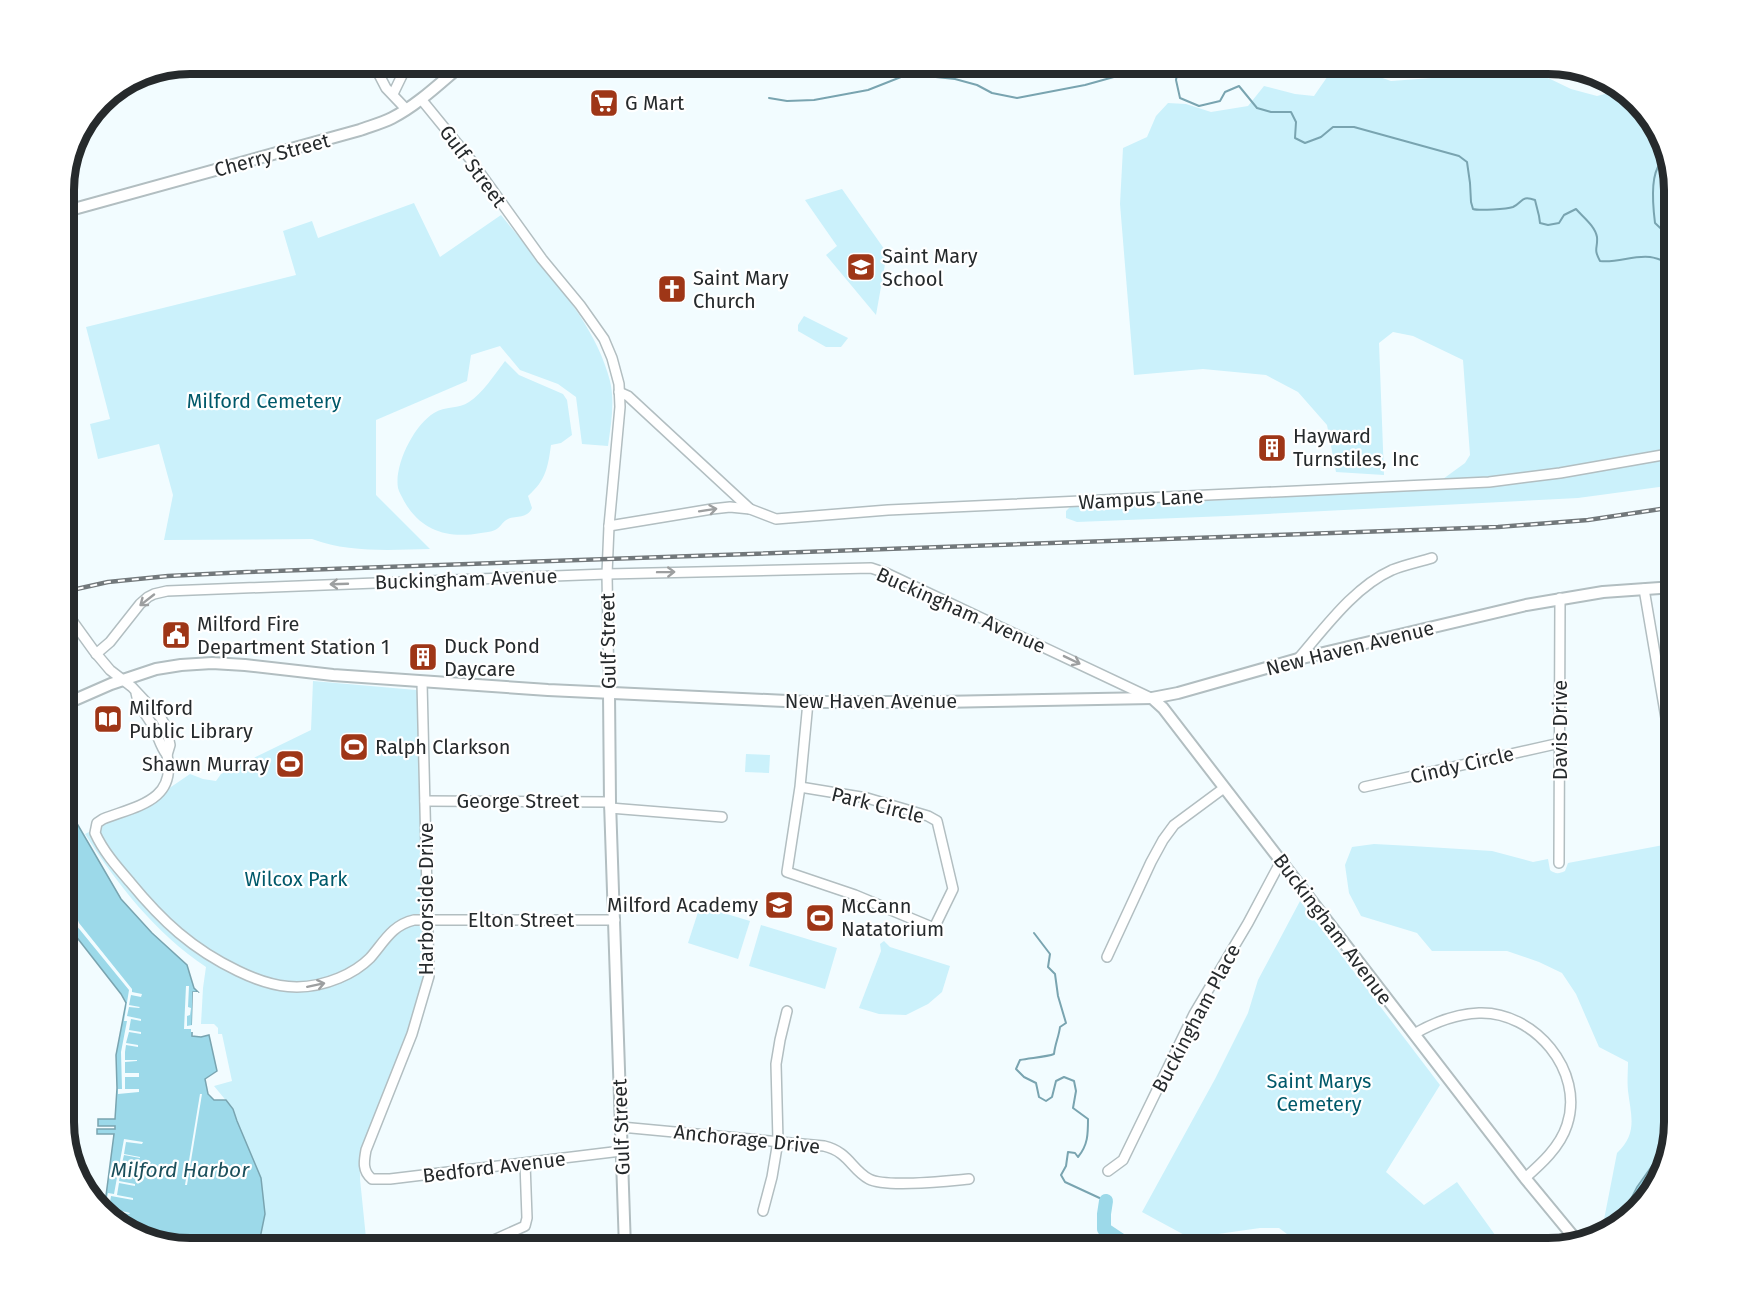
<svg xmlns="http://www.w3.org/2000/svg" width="1737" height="1311" font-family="'Fira Sans',sans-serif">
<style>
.green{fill:#cbf1fb}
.water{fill:#9cd9e9;stroke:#79a4b0;stroke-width:1.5}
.pier{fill:#f2fcff}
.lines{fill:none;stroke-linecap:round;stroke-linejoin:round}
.stream{stroke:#79a4b0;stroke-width:2}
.river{stroke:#9cd9e9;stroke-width:14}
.minor-casing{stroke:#b2bec1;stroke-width:12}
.major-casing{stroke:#b2bec1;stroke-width:14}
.minor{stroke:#fff;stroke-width:9}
.major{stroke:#fff;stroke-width:10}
.rail-casing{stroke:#72787b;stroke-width:4.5}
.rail{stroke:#fff;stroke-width:2;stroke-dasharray:7;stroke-linecap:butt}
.oneway{stroke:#9d9fa0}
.labels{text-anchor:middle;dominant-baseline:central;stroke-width:4.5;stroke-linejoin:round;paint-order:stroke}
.poi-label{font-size:20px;fill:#262a2c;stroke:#fff;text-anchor:start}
.street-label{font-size:20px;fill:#262a2c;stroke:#fff}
.park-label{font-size:20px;fill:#00596a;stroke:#fff}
.water-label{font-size:21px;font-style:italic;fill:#1b4f5b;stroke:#fff}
.rim{fill:none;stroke:#262a2c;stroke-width:8}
</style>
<rect width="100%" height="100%" fill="#f2fcff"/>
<g class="green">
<path d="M1519 63H1524L1544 76 1571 89 1597 96 1625 89 1661 134 1674 190V485L1578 498 1227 516 1077 522 1066 518V511L1072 505 1229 500 1340 491 1432 487 1465 463 1470 455 1463 360 1413 336 1393 332 1379 343 1384 475 1336 472 1327 425 1298 392 1266 375 1203 369 1134 375 1120 204 1123 148 1147 137 1156 116 1168 103 1186 104 1211 112 1248 106 1264 86 1295 94 1314 96 1332 70 1368 73 1391 81 1432 78 1504 68Z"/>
<path d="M842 189 887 253 876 315 826 255 837 246 805 200Z"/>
<path d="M414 203 440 257 501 215C539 263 595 320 610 381 615 402 611 424 608 446L582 444 576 397 558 384 520 370 500 346 471 355 467 381 376 420V495L430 549C391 550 349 553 312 539L164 540 173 495 159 444 98 459 90 424 110 419 86 327 296 275 283 231 312 221 318 238Z"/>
<path d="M804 316 848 338 841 347H826L798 331V325Z"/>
<path d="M505 361 519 375 563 394 567 400 572 435 561 443 551 445C548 467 546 480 528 496L532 508C527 519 517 515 508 519 503 521 500 528 495 530 491 532 485 532 481 533 448 539 421 531 404 501 402 497 399 492 398 488 394 465 414 425 434 413 445 406 459 409 469 402 482 394 495 374 505 361Z"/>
<path d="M313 681 416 690 417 691 424 974 404 1042 361 1153 360 1179 367 1248H258L265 1214 233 1109 214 1086 232 1081 222 1034H218V1028L214 1024H201L203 988 206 967C156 934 117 884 85 834L111 821 130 815 190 774 203 779 216 781 221 774 311 730Z"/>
<path d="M746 754 770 755 769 773 745 772Z"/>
<path d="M1674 843V1121L1666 1146 1637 1187 1619 1222 1601 1235 1617 1153C1638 1133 1631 1116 1628 1091 1627 1081 1628 1071 1628 1062L1599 1047 1576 994 1562 973 1539 962 1507 951H1432L1417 933 1361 916 1349 893 1345 865 1352 847 1374 844 1412 846 1492 851 1533 862 1548 859 1550 870C1555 874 1559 874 1565 871L1568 863Z"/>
<path d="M1300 901 1440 1085 1386 1172 1424 1205 1457 1182 1498 1239 1487 1248H1414L1401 1236 1377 1248H1291L1287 1234 1279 1228H1260L1190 1238 1142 1212 1215 1079 1248 1013 1258 980Z"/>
<path d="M700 906 750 921 738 959 688 943Z"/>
<path d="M761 925 837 948 825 989 749 966Z"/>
<path d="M884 941 890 947 950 966 942 992 928 1004 906 1015 879 1014 859 1008 881 951 880 944Z"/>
</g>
<g class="water">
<path d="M63 624 69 659 63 672Z"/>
<path d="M63 809 75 820 121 899 152 933 187 965 194 988 198 992H193L192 1036 201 1037 209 1035 217 1071 205 1079 208 1094 214 1100H226L233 1109 237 1121 261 1178 265 1214 258 1248H190L112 1222 104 1211 114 1134H97V1129H115V1126H98V1119H115L117 1088 116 1055 126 1003 121 994 75 935 63 907Z"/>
<path d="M1666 1146 1648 1199 1619 1222 1637 1187Z"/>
</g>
<g class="pier">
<path d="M63 881 79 923 132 989V992L142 994 141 997 131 995 129 1005 140 1007 139 1008 129 1007 127 1016 141 1019V1021L131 1019 129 1030 141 1032V1034L129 1032 126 1043 138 1045V1047L126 1045 125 1052V1060H137V1061L125 1062V1073H139V1077H125V1089H139V1092L118 1094V1089H122L121 1052 127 1021H124L129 990 76 925 63 890Z"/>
<path d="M186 986H189L188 1007 191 1008 190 1015 187 1016V1026L192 1025 193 992H198V995H196L195 1032H191V1029H184Z"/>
<path d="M200 1094H202L187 1185H185Z"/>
<path d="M124 1139 143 1142 142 1144 126 1142 124 1154 140 1157V1158L124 1155 121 1167 138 1170 137 1172 121 1169 119 1181 135 1184V1186L119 1183 117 1195 133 1198V1200L111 1196 109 1208 130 1213 129 1214 109 1210 107 1215 106 1213 107 1207 105 1206 108 1193 114 1194Z"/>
</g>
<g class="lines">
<g class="stream">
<path d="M1179 63 1176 80 1180 98 1199 106 1220 101 1225 92 1239 86 1257 108 1271 112H1291L1296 122 1295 138 1305 143 1321 137 1333 127H1354L1459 156 1467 162 1470 183 1471 202 1473 209C1479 211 1507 209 1513 207 1523 202 1521 195 1535 200L1539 216 1540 223 1548 225 1559 223 1564 215 1576 209C1583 217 1595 226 1597 237 1598 249 1593 248 1600 261 1618 263 1633 255 1650 257 1658 258 1666 262 1674 265"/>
<path d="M769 98 787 101 814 100 868 90 901 77 926 76 955 79 977 85 992 93 1017 98 1085 85 1139 70 1153 63"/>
<path d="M1668 165 1660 164C1650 176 1653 207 1655 223L1674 241"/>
<path d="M1034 933 1050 954 1048 967 1055 974 1058 996 1066 1023 1060 1027C1059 1036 1055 1044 1054 1054 1047 1057 1029 1058 1020 1060L1016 1069 1024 1077 1036 1083 1039 1097 1046 1101 1052 1097 1056 1081 1064 1077 1074 1081 1076 1091 1073 1108 1088 1119C1088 1134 1088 1145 1078 1157L1075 1153 1068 1152 1066 1166 1061 1175 1065 1182 1106 1201"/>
</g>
<path class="river" d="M1106 1201 1104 1214V1229L1128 1245V1248"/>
<g class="minor-casing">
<g id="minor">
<path d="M373 63 386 88 406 109"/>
<path d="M393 94 408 63"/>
<path d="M421 99 470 159 542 259 580 305 604 339 612 358 619 384 620 407 609 526 607 574 609 693"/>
<path d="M619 392 628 396 750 509"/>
<path d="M609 526 712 509 730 507 750 509 776 519 888 510 1489 482 1560 473 1674 453"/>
<path d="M1644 589 1666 718 1669 730 1674 736"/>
<path d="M63 608 94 651 110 670 132 687 161 718 166 727 170 745 167 755C160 746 159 738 154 728 147 715 138 707 136 693"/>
<path d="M96 654 110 642 140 604 148 597 154 594 167 591 607 574 871 568 886 573 1151 698"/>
<path d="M1298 659C1324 629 1354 587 1392 570 1404 565 1419 562 1432 558"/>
<path d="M422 682 429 976 412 1034 366 1150C364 1161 362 1171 372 1179H390L621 1151"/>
<path d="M167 755C177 801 136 806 103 819L97 823 95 833C103 851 117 867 130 882 162 921 192 949 238 971 273 988 303 993 339 978 351 973 361 967 370 958 384 942 392 925 414 920H615"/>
<path d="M800 787 867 798 928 816 937 821 953 889 934 928 855 895 787 872 800 787 808 702"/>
<path d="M1364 787 1560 743"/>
<path d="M425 801 610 802"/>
<path d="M610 808 722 817"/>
<path d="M1559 863 1560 598"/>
<path d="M1107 957 1151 862 1163 840 1174 825 1224 788"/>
<path d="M1414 1034C1433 1023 1456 1014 1479 1013 1534 1011 1585 1071 1567 1125 1560 1147 1541 1164 1525 1178"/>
<path d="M621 1127 824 1146C849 1152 851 1169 869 1179 886 1188 947 1181 969 1179"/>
<path d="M1108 1171 1123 1160 1194 1014 1248 923 1281 861"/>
<path d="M763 1211 772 1177 778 1141 776 1064 780 1040 787 1011"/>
<path d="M476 1248 525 1226 527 1218 525 1163"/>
</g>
</g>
<g class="major-casing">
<g id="major">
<path d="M63 212 360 130C371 126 382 123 392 118 419 104 441 82 464 63"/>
<path d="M609 693 610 802 625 1248"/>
<path d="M1152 698 1163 708 1525 1178 1577 1241"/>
<path d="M63 705 111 684 156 669 181 665 212 663 245 665 333 675 548 690 808 702H939L1152 698 1178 693 1298 659 1526 605 1603 592 1674 587"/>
</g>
</g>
<use href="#minor" class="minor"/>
<use href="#major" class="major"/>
<g class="rail-casing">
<path id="rail" d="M63 592 108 582 168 576 247 572 1498 527 1588 520 1674 507"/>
</g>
<use href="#rail" class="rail"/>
</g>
<defs><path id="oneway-shaft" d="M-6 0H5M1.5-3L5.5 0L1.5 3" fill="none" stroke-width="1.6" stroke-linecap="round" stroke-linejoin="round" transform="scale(1.5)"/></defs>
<g class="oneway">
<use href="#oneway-shaft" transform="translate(708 510) rotate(-9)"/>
<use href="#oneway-shaft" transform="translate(666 572) rotate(-1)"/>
<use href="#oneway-shaft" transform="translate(339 584) rotate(178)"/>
<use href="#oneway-shaft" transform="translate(147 600) rotate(142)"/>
<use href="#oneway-shaft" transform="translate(1072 660) rotate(26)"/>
<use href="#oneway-shaft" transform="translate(316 985) rotate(-12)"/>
</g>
<defs>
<g id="supermarket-square" transform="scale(1.5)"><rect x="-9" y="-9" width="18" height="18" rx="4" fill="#9e3617" stroke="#fff"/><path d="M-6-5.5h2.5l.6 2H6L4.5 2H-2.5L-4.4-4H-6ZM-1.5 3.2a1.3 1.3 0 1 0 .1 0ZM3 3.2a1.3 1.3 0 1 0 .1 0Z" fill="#fff"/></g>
<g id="school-square" transform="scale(1.5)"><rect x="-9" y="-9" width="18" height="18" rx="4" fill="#9e3617" stroke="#fff"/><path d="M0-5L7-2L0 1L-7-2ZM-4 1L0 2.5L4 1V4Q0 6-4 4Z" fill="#fff"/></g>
<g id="church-square" transform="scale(1.5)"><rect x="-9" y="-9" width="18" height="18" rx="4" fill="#9e3617" stroke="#fff"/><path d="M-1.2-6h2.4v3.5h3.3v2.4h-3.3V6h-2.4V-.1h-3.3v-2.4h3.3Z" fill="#fff"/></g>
<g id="building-square" transform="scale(1.5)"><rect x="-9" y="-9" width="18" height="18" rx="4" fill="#9e3617" stroke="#fff"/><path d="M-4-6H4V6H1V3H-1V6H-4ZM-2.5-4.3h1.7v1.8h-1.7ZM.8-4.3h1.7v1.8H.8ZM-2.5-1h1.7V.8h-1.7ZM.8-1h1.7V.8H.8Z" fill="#fff"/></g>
<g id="civic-square" transform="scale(1.5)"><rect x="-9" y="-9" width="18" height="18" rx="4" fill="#9e3617" stroke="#fff"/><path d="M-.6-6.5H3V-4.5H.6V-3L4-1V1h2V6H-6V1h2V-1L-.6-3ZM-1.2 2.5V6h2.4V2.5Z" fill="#fff"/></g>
<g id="library-square" transform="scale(1.5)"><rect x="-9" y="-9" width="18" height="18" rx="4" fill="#9e3617" stroke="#fff"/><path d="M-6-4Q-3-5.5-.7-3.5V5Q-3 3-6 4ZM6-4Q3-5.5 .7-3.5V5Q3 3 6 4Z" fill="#fff"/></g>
<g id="stadium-square" transform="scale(1.5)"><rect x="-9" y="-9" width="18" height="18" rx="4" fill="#9e3617" stroke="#fff"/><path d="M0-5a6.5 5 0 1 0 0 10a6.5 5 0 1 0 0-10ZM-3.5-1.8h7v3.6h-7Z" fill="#fff"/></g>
</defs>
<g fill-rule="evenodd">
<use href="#supermarket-square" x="604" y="103"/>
<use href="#school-square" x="861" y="267"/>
<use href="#church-square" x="672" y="289"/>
<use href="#building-square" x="1272" y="448"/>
<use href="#civic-square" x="176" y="635"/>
<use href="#building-square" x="423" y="657"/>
<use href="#library-square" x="108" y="719"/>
<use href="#stadium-square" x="354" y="747"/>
<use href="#stadium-square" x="290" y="764"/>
<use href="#school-square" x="779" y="905"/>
<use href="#stadium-square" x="820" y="918"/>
</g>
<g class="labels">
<g class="poi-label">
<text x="625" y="103">G Mart</text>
<text x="882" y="256">Saint Mary<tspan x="882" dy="23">School</tspan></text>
<text x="693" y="278">Saint Mary<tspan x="693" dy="23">Church</tspan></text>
<text x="1293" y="436">Hayward<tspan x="1293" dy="23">Turnstiles, Inc</tspan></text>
<text x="197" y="624">Milford Fire<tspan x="197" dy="23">Department Station 1</tspan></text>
<text x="444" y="646">Duck Pond<tspan x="444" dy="23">Daycare</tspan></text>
<text x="129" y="708">Milford<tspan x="129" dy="23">Public Library</tspan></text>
<text x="375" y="747">Ralph Clarkson</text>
<text x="269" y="764" text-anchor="end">Shawn Murray</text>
<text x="758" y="905" text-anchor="end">Milford Academy</text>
<text x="841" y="906">McCann<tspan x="841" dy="23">Natatorium</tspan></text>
</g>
<g class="street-label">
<text transform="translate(272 155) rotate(-15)">Cherry Street</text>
<text transform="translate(473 166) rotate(53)">Gulf Street</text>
<text transform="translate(1141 499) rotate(-3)">Wampus Lane</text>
<text transform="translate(466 579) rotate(-2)">Buckingham Avenue</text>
<text transform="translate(961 610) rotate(24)">Buckingham Avenue</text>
<text transform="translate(608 641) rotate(-91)">Gulf Street</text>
<text transform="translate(1350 648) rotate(-14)">New Haven Avenue</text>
<text x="871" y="701">New Haven Avenue</text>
<text transform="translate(1560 730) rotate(-90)">Davis Drive</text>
<text transform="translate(1462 765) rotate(-13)">Cindy Circle</text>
<text x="518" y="801">George Street</text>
<text transform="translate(878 805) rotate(14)">Park Circle</text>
<text transform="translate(426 899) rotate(-90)">Harborside Drive</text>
<text x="521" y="920">Elton Street</text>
<text transform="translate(1333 929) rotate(53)">Buckingham Avenue</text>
<text transform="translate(1196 1018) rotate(-62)">Buckingham Place</text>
<text transform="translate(621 1127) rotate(-92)">Gulf Street</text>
<text transform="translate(747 1139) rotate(6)">Anchorage Drive</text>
<text transform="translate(494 1167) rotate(-7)">Bedford Avenue</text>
</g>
<g class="park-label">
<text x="264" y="401">Milford Cemetery</text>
<text x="296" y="879">Wilcox Park</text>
<text x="1319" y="1081">Saint Marys<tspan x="1319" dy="23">Cemetery</tspan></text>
</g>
<g class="water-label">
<text x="180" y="1170">Milford Harbor</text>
</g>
</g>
<path d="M0 0H1737V1311H0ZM190 74H1548A116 116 0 0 1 1664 190V1122A116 116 0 0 1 1548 1238H190A116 116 0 0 1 74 1122V190A116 116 0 0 1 190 74Z" fill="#fff" fill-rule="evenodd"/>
<path class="rim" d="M190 74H1548A116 116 0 0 1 1664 190V1122A116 116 0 0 1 1548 1238H190A116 116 0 0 1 74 1122V190A116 116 0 0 1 190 74Z"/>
</svg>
